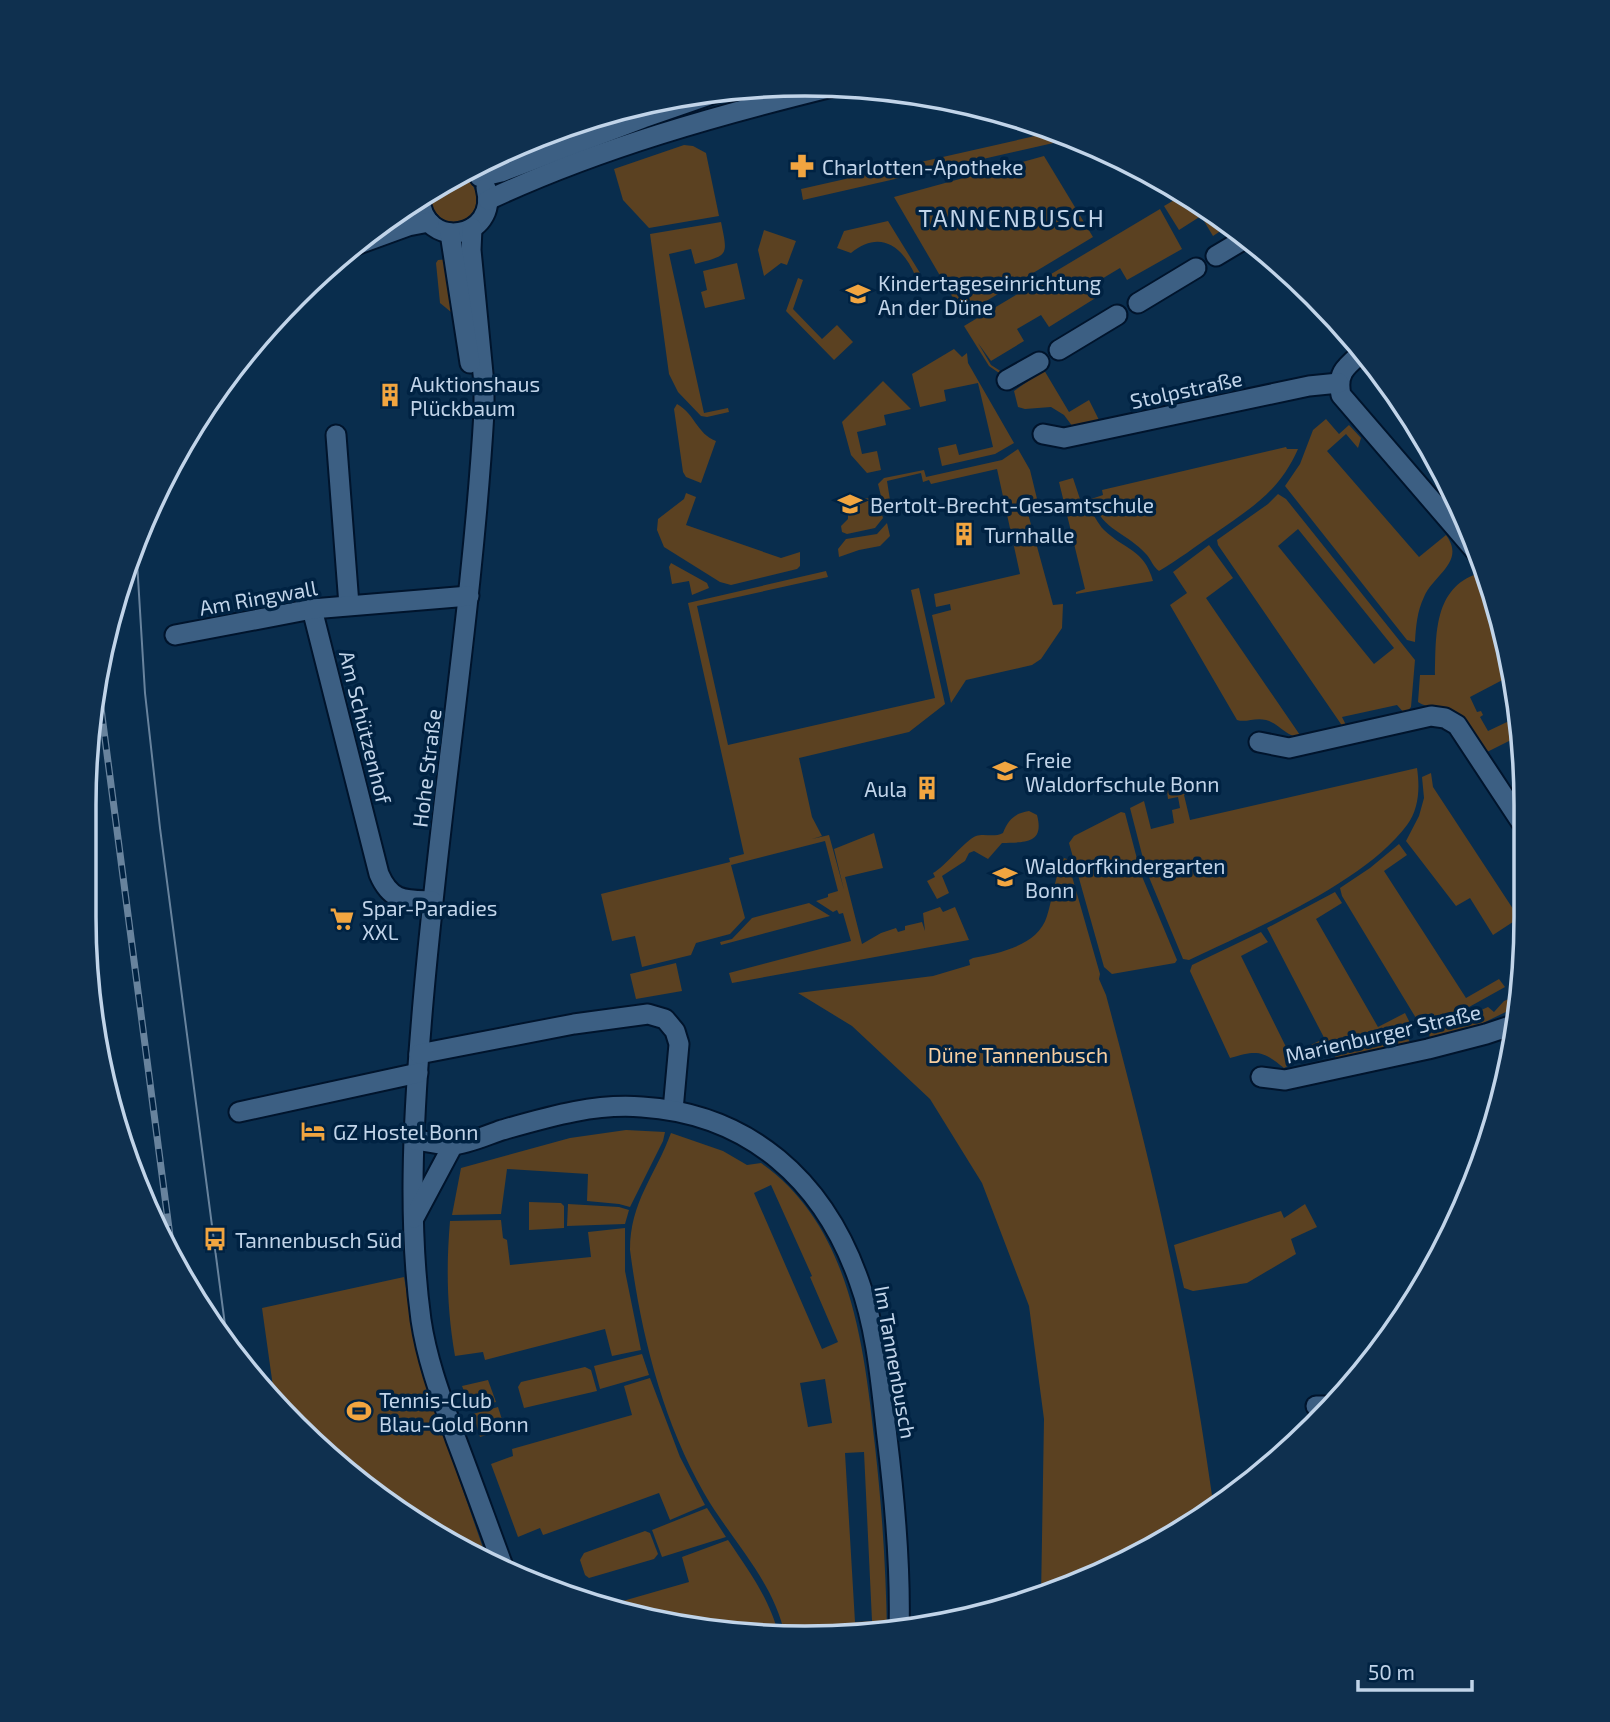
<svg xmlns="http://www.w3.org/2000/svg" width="1610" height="1722" font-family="'Exo 2',sans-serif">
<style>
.green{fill:#5b4121;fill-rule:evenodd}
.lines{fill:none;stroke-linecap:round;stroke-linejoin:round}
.minor-casing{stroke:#00142c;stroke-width:23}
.minor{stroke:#3c5f83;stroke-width:19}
.tram{stroke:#68839d;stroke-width:2}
.rail-casing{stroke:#68839d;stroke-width:7}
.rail{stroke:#002242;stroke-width:4.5;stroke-dasharray:13;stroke-linecap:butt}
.labels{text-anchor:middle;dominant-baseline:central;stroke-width:7;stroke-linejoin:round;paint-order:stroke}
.poi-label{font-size:21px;fill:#c1d4e9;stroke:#002242;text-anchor:start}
.street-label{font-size:21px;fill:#c1d4e9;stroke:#002242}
.park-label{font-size:21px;fill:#f8cfa0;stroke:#002242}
.quarter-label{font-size:24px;letter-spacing:2px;fill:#c1d4e9;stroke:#002242}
.rim{fill:none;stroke:#c1d4e9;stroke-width:3.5}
</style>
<rect width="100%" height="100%" fill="#092d4d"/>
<g class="green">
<path d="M1053 132 1071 139 803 200 801 189Z"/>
<path d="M684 145 693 146 706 153 719 216 649 228 623 200 614 169Z"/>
<path d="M1044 156 1093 237 963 315 894 197Z"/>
<circle cx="454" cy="199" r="23"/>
<path d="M1183 195C1196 203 1222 213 1219 232L1213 236 1201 216 1179 230 1164 206Z"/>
<path d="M1160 209 1182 249 1127 280 1120 268 1095 283 1102 294 1049 327 1041 315 1017 329 1024 341 991 361 978 343 991 365 1002 372 999 373 989 366 964 326Z"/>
<path d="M888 221 920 273 915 275C902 245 879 230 851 253L837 248 844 231Z"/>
<path d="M721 222C728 256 729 255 695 264L691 249 669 254 704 413 728 408 729 412 707 417 701 416 678 392 669 374 650 234Z"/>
<path d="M764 230 796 241 787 265 781 263 764 276 758 250Z"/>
<path d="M450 259 458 311 451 312 440 303 436 263 438 260Z"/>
<path d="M737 263 745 299 705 308 701 292 707 290 703 271Z"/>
<path d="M798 278 803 280 793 309 822 339 837 325 853 342 834 360 786 311Z"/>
<path d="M954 349 962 357 967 353 968 363 1014 443 995 454 942 466 938 448 956 444 959 455 993 447 978 383 944 390 946 401 920 407 912 374Z"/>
<path d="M1044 370 1069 412 1089 400 1101 424 1073 427 1064 415 1051 407 1025 409 1018 407 1014 391Z"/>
<path d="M883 381 911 409 884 415 886 425 857 432 862 454 877 451 881 470 867 473 851 455 842 422Z"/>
<path d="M677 404C695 414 697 434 716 441L701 483 686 477 683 472 674 409Z"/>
<path d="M1326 419 1339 434 1349 425 1361 438 1358 448 1346 434 1327 451 1419 557 1446 535C1466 562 1434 574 1424 597 1417 612 1416 626 1415 642L1407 640 1285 486 1300 464 1313 430Z"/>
<path d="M1286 447 1287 449H1298C1279 492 1251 508 1214 534 1196 546 1178 560 1159 571 1153 567 1151 559 1146 554 1125 531 1104 532 1091 499L1103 495 1102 490Z"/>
<path d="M1018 449 1030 470 1039 507 1027 510 1053 605 1063 604 1062 628 1041 659 1032 665 966 680 951 703 932 615 951 610 950 604 936 607 934 594 1020 574 997 469 931 484 929 480 923 482 921 473 887 481 890 500 888 503 881 496 878 484 884 478 924 470 926 477 1002 460Z"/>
<path d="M1073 478 1082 505C1093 509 1096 522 1104 530 1125 550 1144 549 1153 581L1076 594V592L1085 589 1059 482Z"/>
<path d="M686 493 696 497 686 525 781 558 800 552V566L797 569 731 585 720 582 664 547 657 530 658 519 684 499Z"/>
<path d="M1278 494 1286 499 1415 660 1411 707 1405 714 1397 705 1342 717 1347 727H1343L1218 545 1217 540 1268 504ZM1298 529 1394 648 1374 664 1278 546Z"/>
<path d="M870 498 880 508 883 518 875 528 847 534 842 532 841 526 848 519V512L862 499Z"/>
<path d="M887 523 890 536 880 546 859 550 839 557 838 549 846 539 877 534Z"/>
<path d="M1209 545 1233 578 1206 598 1302 738C1286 737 1280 724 1266 720 1255 717 1246 723 1237 720L1170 605 1187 593 1173 572Z"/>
<path d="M671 563 707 583 709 588 692 595 689 581 672 584 669 567Z"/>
<path d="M826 571 828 577 697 606 728 745 935 698 911 590 919 588 945 704 909 732 799 758 812 817 822 836 812 839 829 835 844 890 834 849 874 833 883 868 845 877 862 944 881 933 896 928 898 932 905 930V926L922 922 925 931 923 913 940 907 943 912 955 907 969 940 732 983 729 973 851 941 843 913 839 914 837 910 833 912 816 901 828 897V894L838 891 825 841 731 865 745 918 730 934 696 943 691 955 642 967 635 936 612 941 601 894 730 862 729 858 744 854 688 603Z"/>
<path d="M1474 575 1485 577 1488 575 1512 675 1470 697 1477 712 1481 711 1483 715 1480 717 1488 731 1507 722 1512 726 1520 722 1521 735 1485 753C1477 742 1462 716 1450 710 1440 705 1428 709 1418 702L1420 675H1435C1436 638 1433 591 1474 575Z"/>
<path d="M1417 768C1420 788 1419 809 1407 825 1364 883 1254 929 1189 960L1183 959 1146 870 1130 808 1144 801 1151 829 1174 823 1172 810 1180 808 1178 797 1168 799 1167 791 1185 784 1187 794 1184 795 1190 820Z"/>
<path d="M1431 773 1433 787 1519 918 1493 935 1470 898 1456 906 1406 841 1419 816 1424 798 1422 777Z"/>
<path d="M1029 811 1037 815C1045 845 1023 842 1002 843L988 859 974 851 969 853 965 861 942 876 949 893 937 899 927 881 935 877 933 873C945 867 965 840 976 836 985 833 993 838 1003 833 1008 820 1015 813 1029 811Z"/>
<path d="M1121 812 1125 813 1141 874 1177 960 1175 963 1112 974 1104 967 1069 843 1074 836Z"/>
<path d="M1399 844 1407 855 1384 871 1466 998 1499 979 1505 987 1435 1026 1422 1028 1342 896 1340 888 1370 868Z"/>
<path d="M1064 858 1067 859 1100 974 1099 979 1106 995C1133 1096 1159 1197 1179 1300 1193 1369 1204 1439 1214 1509L1205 1517 1041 1598 1044 1419 1029 1306 982 1183 930 1099 852 1026 798 993 933 976 970 965 969 960 973 958C999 953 1038 946 1047 916 1053 897 1055 875 1064 858Z"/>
<path d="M1335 892 1342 903 1316 919 1378 1027 1405 1013 1410 1023 1331 1051 1267 928Z"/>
<path d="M809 903 830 916 721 945 720 942 732 939 752 918Z"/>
<path d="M1261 932 1268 942 1241 956 1290 1055 1319 1041 1322 1049 1284 1068C1262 1050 1257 1050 1230 1058L1190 971 1192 965Z"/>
<path d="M676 963 682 991 636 999 630 974Z"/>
<path d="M1511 998 1514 1008 1481 1024 1482 1028 1430 1039 1429 1033 1488 1007 1494 1012 1504 1001Z"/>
<path d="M1405 1031 1411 1045 1337 1062 1334 1054Z"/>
<path d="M626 1130 665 1132 663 1141 630 1207 619 1204 587 1201 588 1174 507 1169 501 1214 452 1215 461 1168 570 1138Z"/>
<path d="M671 1133 723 1151 747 1165 761 1163C851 1226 864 1346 875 1446 882 1508 886 1570 887 1632L785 1636C774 1581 731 1540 704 1493 662 1419 641 1334 630 1250 630 1202 655 1176 671 1133ZM771 1185 812 1276 810 1277 838 1342 822 1349 754 1193ZM825 1379 832 1423 808 1427 800 1383ZM864 1452 872 1621 855 1622 845 1453Z"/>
<path d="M529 1202 561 1203 564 1206V1228L529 1230Z"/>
<path d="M568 1204 619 1207 629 1210 625 1224 567 1226Z"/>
<path d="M1305 1204 1317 1227 1291 1239 1296 1254 1247 1283 1193 1291 1184 1288 1174 1245 1281 1211 1284 1218Z"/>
<path d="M501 1220 503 1238 507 1240 510 1265 591 1257 588 1232 625 1228V1271L641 1350 612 1356 605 1329 485 1360 483 1352 455 1356C447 1309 446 1269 450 1221Z"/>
<path d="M404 1277 421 1371 487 1559 445 1542 330 1459 275 1401 262 1308Z"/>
<path d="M642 1354 649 1375 600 1389 594 1366Z"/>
<path d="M585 1367 591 1370 597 1391 524 1408 518 1387 521 1382Z"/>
<path d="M650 1378 680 1457 705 1505 670 1520 659 1493 546 1534 543 1535 540 1528 518 1537 491 1464 513 1456 512 1449 632 1415 624 1386Z"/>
<path d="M488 1380 496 1402 471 1409 462 1386Z"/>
<path d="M498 1407 505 1429 480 1437 473 1414Z"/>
<path d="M707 1508 726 1537 662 1557 652 1530Z"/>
<path d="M645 1531 650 1533 658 1554 654 1559 589 1578 585 1575 580 1560 584 1553Z"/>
<path d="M728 1540C749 1571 770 1599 779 1636H758L618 1613 602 1607 689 1582 682 1557Z"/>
</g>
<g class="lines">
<g class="minor-casing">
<g id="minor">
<path d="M480 177 501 172 643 118 724 90"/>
<path d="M420 198C423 252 500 239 486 188"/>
<path d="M488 200C599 148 718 115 836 86"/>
<path d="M472 228 471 250 484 384V412C472 618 437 821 421 1027 413 1124 408 1224 421 1320 427 1361 442 1400 456 1439 472 1481 487 1523 503 1566"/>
<path d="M450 233 470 363"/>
<path d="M353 246 408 226 429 222"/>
<path d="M1216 256 1248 237"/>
<path d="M1138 303 1196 268"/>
<path d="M1059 350 1117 315"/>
<path d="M1363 352C1347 366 1336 372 1341 395L1478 554"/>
<path d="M1007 380 1039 362"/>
<path d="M1043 434 1064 438 1309 386 1339 383"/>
<path d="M336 435 349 605"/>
<path d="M312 609 379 874C391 902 405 900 432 901"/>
<path d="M175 635 312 609 469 596"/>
<path d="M1259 742 1289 748 1431 716 1445 718 1457 725 1523 825"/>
<path d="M419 1054 574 1024 648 1014 665 1019 675 1031 679 1044 673 1110"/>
<path d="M1261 1077 1285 1080 1428 1049 1486 1034 1516 1024"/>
<path d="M239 1112 418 1073"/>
<path d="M415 1140C427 1141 440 1145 452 1145 468 1144 487 1135 502 1130 548 1117 595 1103 642 1107 750 1114 824 1181 859 1281 877 1330 881 1385 887 1437 895 1502 901 1566 899 1632"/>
<path d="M414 1218 453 1145"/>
<path d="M1316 1406H1332"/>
</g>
</g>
<use href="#minor" class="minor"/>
<path class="tram" d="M136 545 145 693 160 828 228 1348"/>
<g class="rail-casing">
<path id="rail" d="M98 685 173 1259"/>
</g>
<use href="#rail" class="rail"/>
</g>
<defs>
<g id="pharmacy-bare" transform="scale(1.89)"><path d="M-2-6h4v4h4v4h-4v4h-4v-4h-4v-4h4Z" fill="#f1a540" stroke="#002242" stroke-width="2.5" paint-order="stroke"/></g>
<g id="school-bare" transform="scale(1.89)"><path d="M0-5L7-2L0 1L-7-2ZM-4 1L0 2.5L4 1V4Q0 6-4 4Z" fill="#f1a540" stroke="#002242" stroke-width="2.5" paint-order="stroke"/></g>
<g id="building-bare" transform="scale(1.89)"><path d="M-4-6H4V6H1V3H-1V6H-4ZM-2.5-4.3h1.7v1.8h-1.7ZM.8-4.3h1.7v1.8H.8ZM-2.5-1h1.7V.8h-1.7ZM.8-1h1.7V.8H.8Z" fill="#f1a540" stroke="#002242" stroke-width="2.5" paint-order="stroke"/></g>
<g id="supermarket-bare" transform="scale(1.89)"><path d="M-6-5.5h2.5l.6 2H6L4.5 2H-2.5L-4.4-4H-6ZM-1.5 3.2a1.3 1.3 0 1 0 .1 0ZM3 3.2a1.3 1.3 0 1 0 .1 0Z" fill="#f1a540" stroke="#002242" stroke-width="2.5" paint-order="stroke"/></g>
<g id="hotel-bare" transform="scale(1.89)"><path d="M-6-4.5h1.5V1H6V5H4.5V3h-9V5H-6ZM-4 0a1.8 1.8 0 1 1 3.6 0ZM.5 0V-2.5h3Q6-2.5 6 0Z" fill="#f1a540" stroke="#002242" stroke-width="2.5" paint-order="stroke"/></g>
<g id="bus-bare" transform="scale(1.89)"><path d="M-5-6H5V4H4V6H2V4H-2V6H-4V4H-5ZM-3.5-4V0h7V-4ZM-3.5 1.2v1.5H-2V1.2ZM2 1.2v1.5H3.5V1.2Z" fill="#f1a540" stroke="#002242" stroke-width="2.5" paint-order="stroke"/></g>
<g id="stadium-bare" transform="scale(1.89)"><path d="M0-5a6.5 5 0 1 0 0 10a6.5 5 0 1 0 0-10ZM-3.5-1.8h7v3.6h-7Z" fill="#f1a540" stroke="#002242" stroke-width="2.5" paint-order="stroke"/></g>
</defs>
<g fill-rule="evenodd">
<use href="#pharmacy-bare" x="802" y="166"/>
<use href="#school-bare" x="858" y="294"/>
<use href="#building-bare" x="390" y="395"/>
<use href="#school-bare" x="850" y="504"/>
<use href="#building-bare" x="964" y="534"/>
<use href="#school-bare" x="1005" y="771"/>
<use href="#building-bare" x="927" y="788"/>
<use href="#school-bare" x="1005" y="877"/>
<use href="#supermarket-bare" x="342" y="919"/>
<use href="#hotel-bare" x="313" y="1131"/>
<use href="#bus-bare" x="215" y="1239"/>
<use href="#stadium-bare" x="359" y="1411"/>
</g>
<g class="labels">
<g class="poi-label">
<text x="822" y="166">Charlotten-Apotheke</text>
<text x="878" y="282">Kindertageseinrichtung<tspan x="878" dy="24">An der Düne</tspan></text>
<text x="410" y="383">Auktionshaus<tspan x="410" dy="24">Plückbaum</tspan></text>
<text x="870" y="504">Bertolt-Brecht-Gesamtschule</text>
<text x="984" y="534">Turnhalle</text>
<text x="1025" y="759">Freie<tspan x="1025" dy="24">Waldorfschule Bonn</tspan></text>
<text x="907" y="788" text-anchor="end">Aula</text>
<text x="1025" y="865">Waldorfkindergarten<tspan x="1025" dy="24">Bonn</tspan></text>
<text x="362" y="907">Spar-Paradies<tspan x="362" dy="24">XXL</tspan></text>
<text x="333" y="1131">GZ Hostel Bonn</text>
<text x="235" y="1239">Tannenbusch Süd</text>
<text x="379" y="1399">Tennis-Club<tspan x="379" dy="24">Blau-Gold Bonn</tspan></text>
</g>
<g class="street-label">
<text transform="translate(1186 389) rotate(-12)">Stolpstraße</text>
<text transform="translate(258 597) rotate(-10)">Am Ringwall</text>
<text transform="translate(366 727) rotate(76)">Am Schützenhof</text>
<text transform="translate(426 768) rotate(-83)">Hohe Straße</text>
<text transform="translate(1383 1033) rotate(-13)">Marienburger Straße</text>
<text transform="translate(896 1362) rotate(80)">Im Tannenbusch</text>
</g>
<g class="park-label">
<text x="1018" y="1054">Düne Tannenbusch</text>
</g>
<g class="quarter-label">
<text x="1012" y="217">TANNENBUSCH</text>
</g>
</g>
<path d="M0 0H1610V1722H0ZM805 96H805A709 709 0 0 1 1514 805V917A709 709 0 0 1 805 1626H805A709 709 0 0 1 96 917V805A709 709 0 0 1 805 96Z" fill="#0f304f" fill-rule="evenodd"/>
<path class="rim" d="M805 96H805A709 709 0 0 1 1514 805V917A709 709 0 0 1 805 1626H805A709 709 0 0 1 96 917V805A709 709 0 0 1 805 96Z"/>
<path d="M1358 1680v10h114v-10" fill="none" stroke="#c1d4e9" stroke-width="3.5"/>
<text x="1368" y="1680" font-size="21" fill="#c1d4e9" stroke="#002242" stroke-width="5" paint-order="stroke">50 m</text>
</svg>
